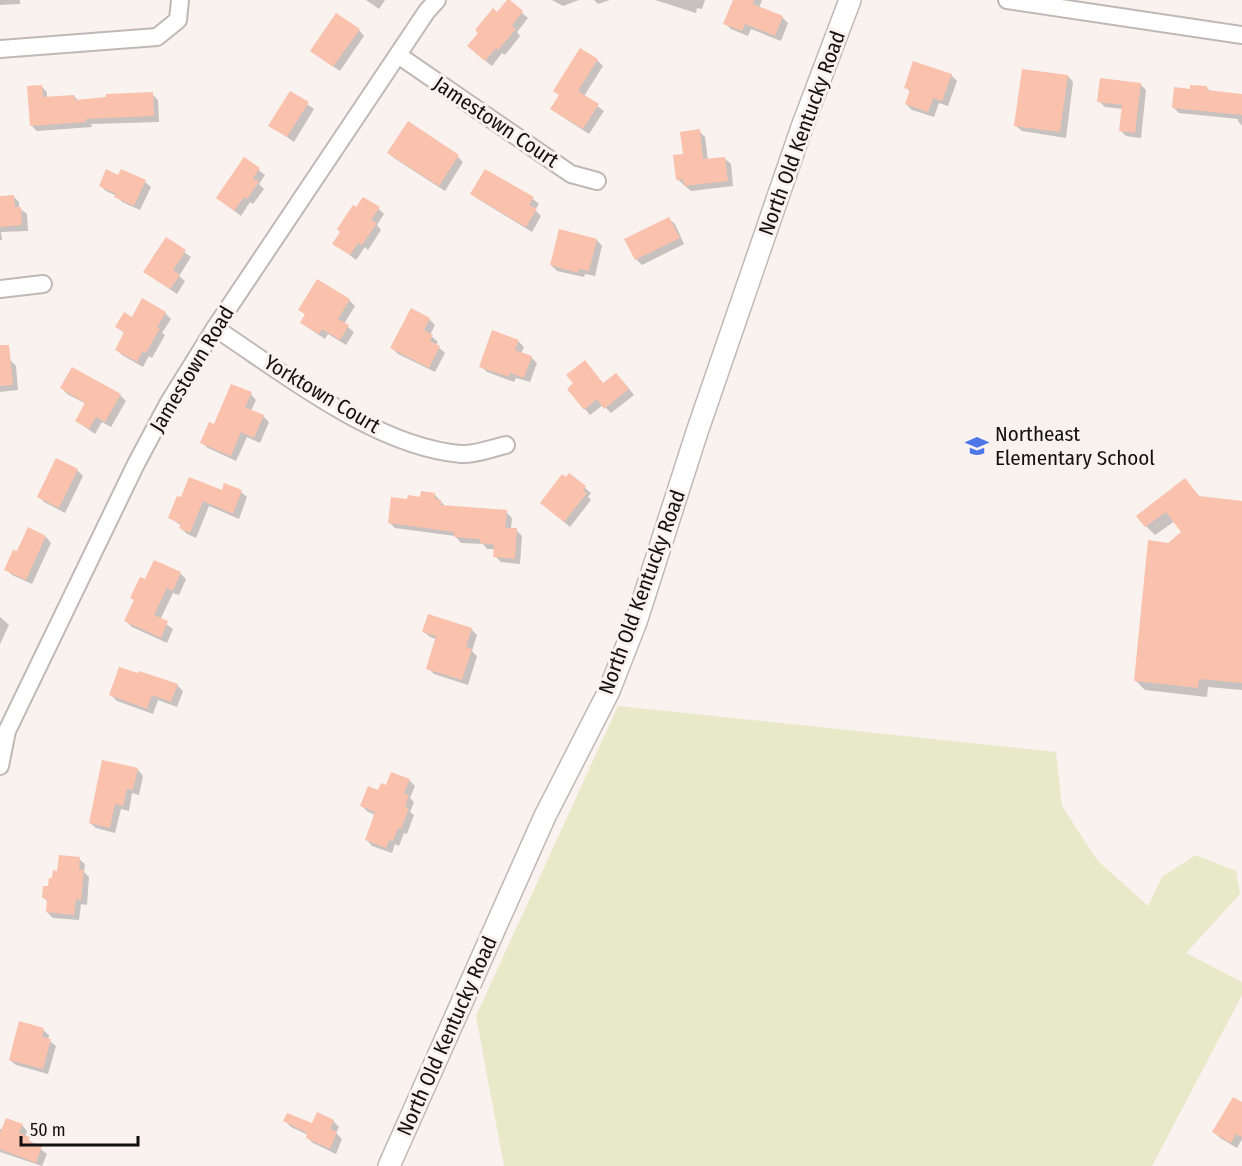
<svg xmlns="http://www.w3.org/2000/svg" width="1242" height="1166" font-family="'Fira Sans Condensed',sans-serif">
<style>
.green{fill:#e7e9c8}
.shadow{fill:#0003}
.building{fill:#fac1ac}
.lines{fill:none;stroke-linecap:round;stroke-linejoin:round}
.minor-casing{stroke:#bfb8b5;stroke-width:20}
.tertiary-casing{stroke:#bfb8b5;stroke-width:24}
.minor{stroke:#fff;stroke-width:16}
.tertiary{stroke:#fff;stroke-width:21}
.labels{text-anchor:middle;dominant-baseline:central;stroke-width:6;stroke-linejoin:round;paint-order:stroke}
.street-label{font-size:21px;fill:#131110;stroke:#f9f2ef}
.poi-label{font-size:21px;fill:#131110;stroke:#f9f2ef;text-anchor:start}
</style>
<rect width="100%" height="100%" fill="#f9f2ef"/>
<path class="green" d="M618 706 1056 752 1062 806 1097 860 1148 906 1162 877 1196 855 1236 871 1240 894 1186 953 1242 982V995L1152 1166H504L476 1016Z"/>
<g class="shadow">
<path d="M0 0H20V4L0 5Z"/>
<path d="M366 0H385L379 9Z"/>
<path d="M552 0H579L563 6Z"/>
<path d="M594 0H610L598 4Z"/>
<path d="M655 0H705L702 9 697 8 696 13Z"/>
<path d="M735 0H762L759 8 782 17 788 23 781 41 751 29 748 36 731 29 725 23Z"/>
<path d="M508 1 528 18 517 32 520 36 505 55 502 53 492 66 474 52 498 14Z"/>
<path d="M359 30 364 36 340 71 318 56Z"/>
<path d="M597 60 603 66 584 96 604 111 589 134 558 114 552 109Z"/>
<path d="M951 75 957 81 948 106 939 103 934 117 912 110 906 104 910 92 906 87Z"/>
<path d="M1068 76 1073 82 1066 138 1022 131 1016 126Z"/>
<path d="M1140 84 1146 90 1141 138 1126 136 1120 130 1123 109 1105 107 1099 101Z"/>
<path d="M41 86 47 92V98L74 96 78 101 152 94 158 100 159 122 91 124 92 127 37 131 32 126Z"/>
<path d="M1207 88 1211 92 1242 96V126L1238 121V119L1179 113 1173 107 1191 91Z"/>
<path d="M291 93 314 109 294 142 270 125Z"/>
<path d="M699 131 705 137 708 160 725 159 731 164 733 186 691 191 677 179 685 156Z"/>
<path d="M389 153 458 157 463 162 445 191 394 158Z"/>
<path d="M244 159 265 175 259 184 264 189 253 204 250 202 241 216 218 198Z"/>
<path d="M486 171 533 199 539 204 535 210 541 216 532 232 478 199 472 194Z"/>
<path d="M119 177 145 182 151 187 140 210 122 202 117 196 106 191 101 186Z"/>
<path d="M13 196 19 202V208L27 214 28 231 1 232 2 240H0V197Z"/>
<path d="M379 209 384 214 377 225 381 230 368 250 365 247 356 260 334 243Z"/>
<path d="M669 219 675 224 684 244 642 265 636 259Z"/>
<path d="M166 239 191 257 179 276 185 281 177 294 145 272Z"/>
<path d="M597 240 602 246 595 276 585 274 584 277 557 271 551 265Z"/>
<path d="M349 300 355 306 344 324 354 332 346 345 328 334 325 339 301 323 306 315 300 310Z"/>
<path d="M165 313 171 319 162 333 165 335 152 358 149 356 143 367 122 355 117 350 125 334 117 327 132 319Z"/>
<path d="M429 319 435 325 430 335 438 342 436 345 445 353 435 372 398 354 392 348Z"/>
<path d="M518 341 524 347 521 353 531 357 537 363 530 382 516 378 514 382 487 372 481 366Z"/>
<path d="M10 360 16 366 18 390 0 392V361Z"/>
<path d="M622 380 634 395 611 413 603 405 590 415 585 409 575 384H604Z"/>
<path d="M62 388 120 395 126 401 111 427 102 422 95 434 76 421 86 404 67 394Z"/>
<path d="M251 394 256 400 251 411 263 416 269 422 260 443 247 437 236 461 208 448 202 443 215 426Z"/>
<path d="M77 470 83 476 65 513 44 502 39 497Z"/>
<path d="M569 475 591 493 588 497 591 500 570 527 542 503Z"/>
<path d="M1185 480 1201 498 1242 503V690L1208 687 1207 697 1145 690 1136 681 1169 544 1183 533 1175 521 1155 535 1146 526Z"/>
<path d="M222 492H241L247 497 239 519 209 506 196 538 187 534 181 528 182 526 170 518 178 498Z"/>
<path d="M435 495 446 507 506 512 512 518 511 529 516 530 522 536 520 564 501 562 495 556V549H487L483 544 461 543 455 536 395 528 389 522 409 500Z"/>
<path d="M29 529 46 537 51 543 32 584 12 575 6 569 17 553Z"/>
<path d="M180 573 186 579 179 595 173 593 160 620 173 629 167 643 132 627 126 621 135 601 132 598 146 581Z"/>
<path d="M0 617 9 625 0 644Z"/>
<path d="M471 629 477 635 472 651 477 656 468 685 434 674 428 668 436 639 430 637 424 632Z"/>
<path d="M177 685 183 691 177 707 158 700 153 714 117 701 111 695Z"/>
<path d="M103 762 138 770 143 776 139 795 132 793 129 811 121 809 115 833 96 828 90 823Z"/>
<path d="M409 780 415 786 410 798 414 802 410 812 414 815 407 834 404 833 399 846 395 844 392 853 372 846 367 840 376 815 368 812 362 806 387 787Z"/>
<path d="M79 859 85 864 84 872 89 877 87 905 81 904 79 920 53 918 47 912 48 902 44 898 49 888Z"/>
<path d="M43 1030 49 1035 48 1040 56 1046 48 1074 16 1065 10 1060Z"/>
<path d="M1242 1104V1139L1237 1148 1220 1138 1214 1132Z"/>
<path d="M285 1121 313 1125 333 1121 339 1127 336 1133 342 1139 336 1154 313 1143 307 1137 308 1135 291 1127Z"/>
<path d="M22 1125 27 1131 25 1137 47 1154 42 1166 0 1152V1129L3 1130Z"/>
</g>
<g class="building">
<path d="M507 0H510L523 11 512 26 516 29 498 50 496 48 485 61 467 46 478 33 475 30 493 8 497 12Z"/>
<path d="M733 0H754L753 4 783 16 775 36 745 24 742 31 723 24Z"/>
<path d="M336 13 360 29 333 67 310 51Z"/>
<path d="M580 48 598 59 578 91 599 104 583 129 550 109 559 95 553 91Z"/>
<path d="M913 61 952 74 942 101 933 98 928 112 905 104 910 90 904 88Z"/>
<path d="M1022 69 1068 75 1060 132 1014 126Z"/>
<path d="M1100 78 1141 83 1135 133 1119 131 1122 105 1097 102Z"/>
<path d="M42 85 43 97 74 95 75 100 106 97V94L153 92 154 116 86 119V122L30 126 27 86Z"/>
<path d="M1190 85 1207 86V90L1242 94V115L1172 108 1174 87 1190 89Z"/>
<path d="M290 91 309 102 287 137 268 126Z"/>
<path d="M408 121 459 155 439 186 387 153Z"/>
<path d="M700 129 703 159 725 157 728 181 684 186 683 179 676 180 673 155 683 154 680 132Z"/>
<path d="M244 157 260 168 253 178 259 182 247 199 244 197 234 211 216 198Z"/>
<path d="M106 169 118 175 121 169 146 180 134 206 114 197 116 194 99 186Z"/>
<path d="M485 169 534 197 529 205 537 209 526 227 470 194Z"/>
<path d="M14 195 15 207H21L22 225 0 227V196Z"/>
<path d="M363 197 380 207 371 220 377 223 362 245 358 243 350 255 332 244 340 232 337 229 353 205 356 207Z"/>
<path d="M669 217 680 238 635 260 624 239Z"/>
<path d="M559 229 597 239 589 271 579 269 578 273 550 265Z"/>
<path d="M166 237 186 250 173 270 180 275 170 289 143 272Z"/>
<path d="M317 279 350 299 338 319 349 325 340 340 322 329 319 334 300 323 305 314 298 310Z"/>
<path d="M142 298 166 312 157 327 160 328 146 353 143 351 137 362 115 350 124 332 115 327 124 312 132 317Z"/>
<path d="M411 308 430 318 424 330 433 335 430 341 440 346 429 368 390 348Z"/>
<path d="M492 330 519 340 515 350 532 356 524 378 510 373 509 377 479 367Z"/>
<path d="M0 345H9L13 385 0 386Z"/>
<path d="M585 360 603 383 616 373 629 389 604 409 597 399 584 410 567 389 573 383 566 375Z"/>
<path d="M72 367 121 394 105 422 96 417 89 429 75 421 85 403 60 388Z"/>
<path d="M231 384 252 392 245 407 264 415 254 438 241 432 231 456 200 443 209 422 214 424Z"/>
<path d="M56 458 78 469 59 508 37 497Z"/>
<path d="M569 473 586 486 583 490 587 493 564 522 540 503 562 474 566 477Z"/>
<path d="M189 477 222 490 224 483 242 490 233 514 203 501 190 533 179 528 181 524 168 518 177 496 181 497Z"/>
<path d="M1185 478 1199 496 1242 501V683L1199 679 1198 688 1134 681 1148 540 1168 543 1181 532 1166 512 1145 527 1136 516Z"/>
<path d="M421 491 435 493V499L441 500V505L507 510 505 528H517L515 559 493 557 494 545 480 543V539L454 537V532L388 523 391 497 407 499 408 495 420 497Z"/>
<path d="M28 527 46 536 26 580 4 570 13 550 17 551Z"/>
<path d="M154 560 181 572 173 591 167 588 154 615 168 621 161 638 124 621 134 600 130 598 140 577 145 579Z"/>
<path d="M428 614 472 628 466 647 472 649 462 680 426 669 436 636 422 632Z"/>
<path d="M119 667 138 673 139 671 178 684 171 702 152 695 147 709 109 695Z"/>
<path d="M102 760 138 768 133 790 127 789 123 806 115 804 110 828 89 823Z"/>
<path d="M391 772 410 779 404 793 409 795 405 807 409 808 401 829 398 828 393 841 389 840 386 848 365 840 375 812 360 806 368 786 378 790 381 783 386 785Z"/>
<path d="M59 855 80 857 79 869 84 870 81 900 76 899 74 915 46 912 47 899 42 898 43 886H48L49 878H52L53 870 57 871Z"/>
<path d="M19 1021 44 1028 42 1037 51 1039 43 1069 9 1060Z"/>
<path d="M1233 1097 1242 1102V1137L1236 1134 1231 1143 1212 1132Z"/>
<path d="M317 1112 334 1120 330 1129 337 1132 330 1149 306 1138 307 1133 283 1121 287 1113 312 1123Z"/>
<path d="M6 1118 23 1124 19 1133 30 1137 28 1141 42 1146 36 1163 0 1149V1133Z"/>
</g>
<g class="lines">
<g class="minor-casing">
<g id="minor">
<path d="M1007 0 1242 35"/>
<path d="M0 49 157 37 178 20 180 0"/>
<path d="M398 55 571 174 597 181"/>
<path d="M0 289 43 284"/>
<path d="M215 328C285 374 376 447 461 454 475 455 492 448 506 445"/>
<path d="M0 766 7 731 136 464 169 402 215 328 427 11 437 0"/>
</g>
</g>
<g class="tertiary-casing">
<path id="tertiary" d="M389 1166 545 816 609 691 636 622 697 432 802 127 850 0"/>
</g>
<use href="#minor" class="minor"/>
<use href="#tertiary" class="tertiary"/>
</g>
<defs>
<g id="school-bare" transform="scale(1.8)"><path d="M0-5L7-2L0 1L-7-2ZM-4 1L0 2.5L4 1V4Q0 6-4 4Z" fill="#4d76e9" stroke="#f9f2ef" stroke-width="2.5" paint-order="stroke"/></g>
</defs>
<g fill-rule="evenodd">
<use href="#school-bare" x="977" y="446"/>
</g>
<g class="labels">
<g class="street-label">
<text transform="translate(496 122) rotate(34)">Jamestown Court</text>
<text transform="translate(802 133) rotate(-70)">North Old Kentucky Road</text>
<text transform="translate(192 369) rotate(-59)">Jamestown Road</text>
<text transform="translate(322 394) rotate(31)">Yorktown Court</text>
<text transform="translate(642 592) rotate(-70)">North Old Kentucky Road</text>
<text transform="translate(447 1036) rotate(-66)">North Old Kentucky Road</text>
</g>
<g class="poi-label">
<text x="995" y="434">Northeast<tspan x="995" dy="24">Elementary School</tspan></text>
</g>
</g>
<path d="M21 1136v9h117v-9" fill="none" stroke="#131110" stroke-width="3"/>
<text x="30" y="1136" font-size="18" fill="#131110" stroke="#f9f2ef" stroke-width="4.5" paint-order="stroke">50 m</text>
</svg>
